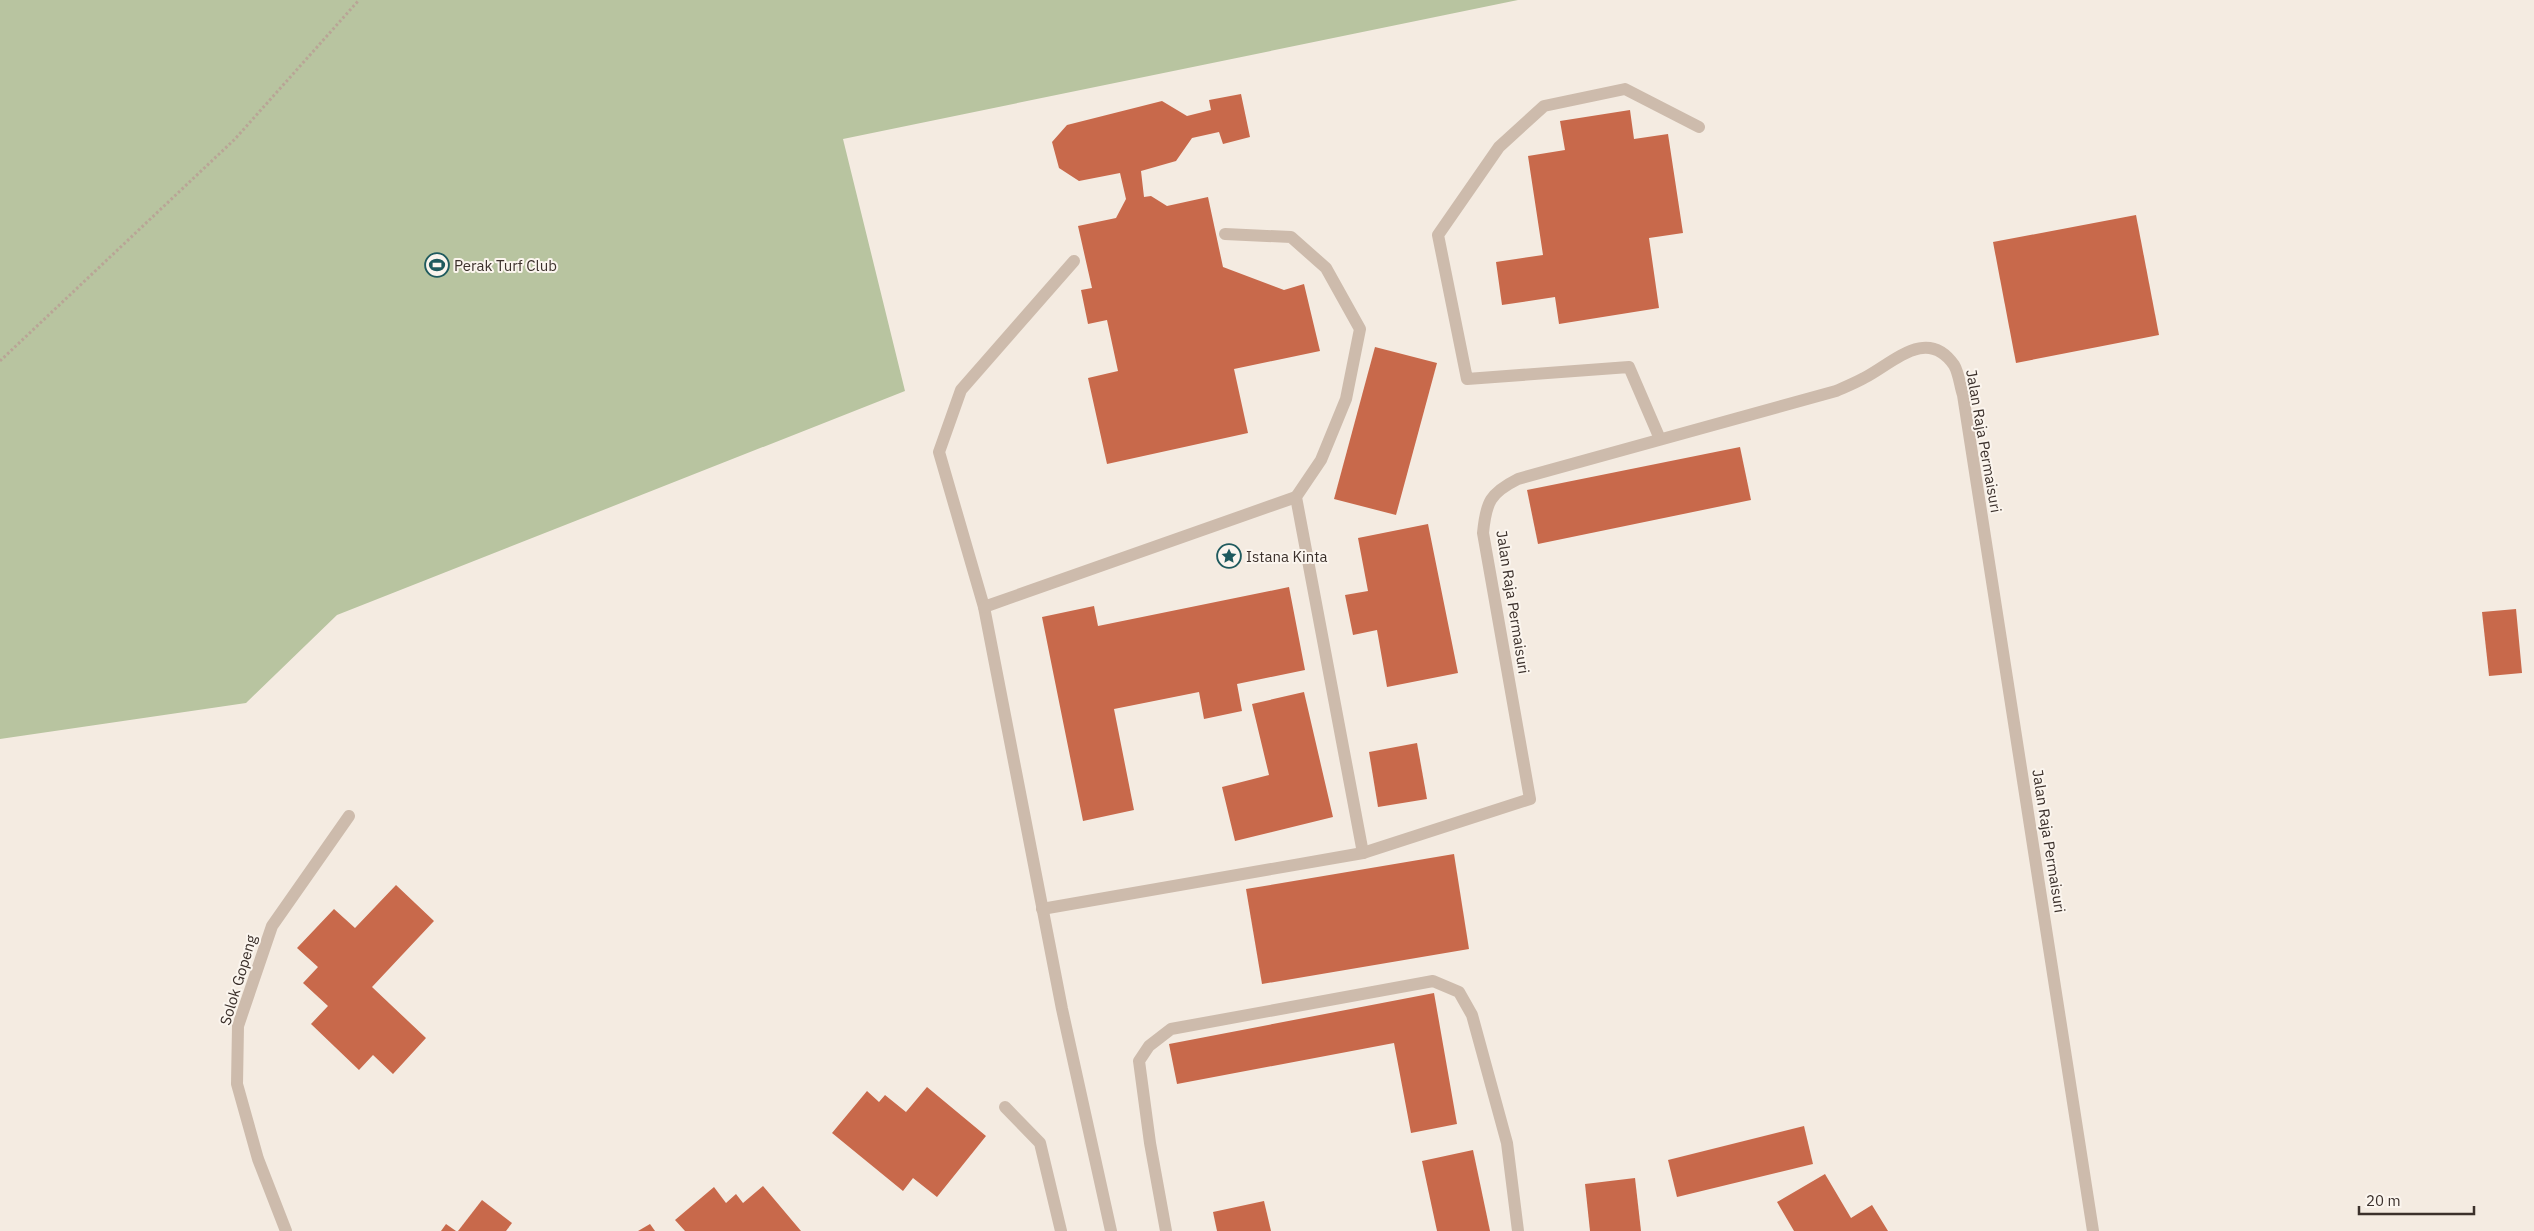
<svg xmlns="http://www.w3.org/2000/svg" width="2534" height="1231" font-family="'IBM Plex Sans',sans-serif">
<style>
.pitch{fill:#b8c4a0}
.building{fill:#c8694b}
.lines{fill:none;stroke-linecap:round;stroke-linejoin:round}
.path{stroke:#b9a596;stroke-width:3;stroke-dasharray:2.5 2.5;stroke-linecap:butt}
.lane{stroke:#cdbbac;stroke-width:12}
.street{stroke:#cdbbac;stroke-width:12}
.labels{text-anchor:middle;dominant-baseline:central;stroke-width:4;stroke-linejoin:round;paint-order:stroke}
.poi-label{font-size:15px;fill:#3b302b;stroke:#fbf5ee;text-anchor:start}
.street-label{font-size:15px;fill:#3b302b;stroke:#fbf5ee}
</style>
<rect width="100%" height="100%" fill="#f4ebe1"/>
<path class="pitch" d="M0 0H1518L843 139 905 391 337 615 246 703 0 739Z"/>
<g class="building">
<path d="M1241 94 1250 137 1223 144 1219 132 1192 138 1176 161 1141 171 1144 197 1151 196 1167 206 1208 197 1223 267 1284 290 1304 284 1320 351 1234 369 1248 433 1107 464 1088 378 1118 371 1107 320 1088 324 1081 290 1092 288 1078 226 1116 218 1126 199 1120 173 1079 181 1059 168 1052 142 1067 125 1162 101 1187 116 1211 110 1209 100Z"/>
<path d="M1630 110 1634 139 1668 134 1683 233 1649 238 1659 308 1559 324 1555 297 1502 305 1496 262 1543 255 1528 156 1565 150 1560 121Z"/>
<path d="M2136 215 2159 335 2016 363 1993 242Z"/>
<path d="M1375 347 1437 363 1396 515 1334 499Z"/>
<path d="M1740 447 1751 500 1538 544 1527 490Z"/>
<path d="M1428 524 1458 673 1387 687 1377 630 1353 635 1345 595 1368 591 1358 538Z"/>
<path d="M1289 587 1305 670 1237 684 1242 711 1204 719 1199 692 1114 709 1134 810 1083 821 1042 617 1094 606 1098 626Z"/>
<path d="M2516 609 2522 673 2489 676 2482 612Z"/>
<path d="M1304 692 1333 817 1235 841 1222 787 1269 775 1252 704Z"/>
<path d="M1417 743 1427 799 1378 807 1369 752Z"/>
<path d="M1454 854 1469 949 1262 984 1246 889Z"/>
<path d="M396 885 434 921 372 987 426 1038 393 1074 373 1055 359 1070 311 1024 328 1006 303 983 318 967 297 948 334 909 355 928Z"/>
<path d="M1434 993 1457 1124 1411 1133 1394 1043 1177 1084 1169 1044Z"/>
<path d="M927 1087 986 1136 937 1197 913 1178 903 1191 832 1133 867 1091 879 1102 885 1095 906 1112Z"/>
<path d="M1804 1126 1813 1164 1677 1197 1668 1160Z"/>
<path d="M1473 1150 1490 1231H1437L1422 1161Z"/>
<path d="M1825 1174 1851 1218 1872 1205 1888 1231H1794L1777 1202Z"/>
<path d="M1635 1178 1641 1231H1590L1585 1184Z"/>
<path d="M763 1186 801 1231H685L675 1220 714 1187 726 1203 736 1194 743 1203Z"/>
<path d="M482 1200 512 1223 506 1231H458Z"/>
<path d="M1264 1201 1271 1231H1217L1213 1212Z"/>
<path d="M446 1224 456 1231H441Z"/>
<path d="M650 1224 655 1231H638Z"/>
</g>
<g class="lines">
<path class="path" d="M0 361 235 139 359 0"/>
<g class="lane">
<path d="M1225 234 1291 237 1326 268 1360 329 1346 399 1321 460 1296 497 1363 853"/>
<path d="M1074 261 961 390 939 452 984 607 1062 1009 1111 1231"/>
<path d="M1660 439 1629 367 1467 379 1438 235 1499 147 1544 106 1625 89 1699 127"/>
<path d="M984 607 1296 497"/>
<path d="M1042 909 1363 853 1530 799 1483 533C1486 502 1490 493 1518 479L1836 391C1845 387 1855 383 1864 378 1893 363 1927 326 1954 365 1959 373 1960 387 1963 395L2093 1231"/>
<path d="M1166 1231 1150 1143 1139 1061 1149 1046 1171 1029 1433 981 1459 992 1472 1015 1507 1143 1518 1231"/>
</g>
<g class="street">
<path d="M1005 1107 1040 1143 1061 1231"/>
<path d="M286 1231 258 1159 237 1084 238 1026 272 926 349 816"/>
</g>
</g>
<defs>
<g id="stadium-ring" transform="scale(1.25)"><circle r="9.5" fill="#fbf5ee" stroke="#1f5a5e" stroke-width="1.5"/><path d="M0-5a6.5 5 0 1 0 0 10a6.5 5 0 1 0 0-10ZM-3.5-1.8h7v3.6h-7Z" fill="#1f5a5e"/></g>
<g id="sight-ring" transform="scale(1.25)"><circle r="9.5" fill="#fbf5ee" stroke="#1f5a5e" stroke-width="1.5"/><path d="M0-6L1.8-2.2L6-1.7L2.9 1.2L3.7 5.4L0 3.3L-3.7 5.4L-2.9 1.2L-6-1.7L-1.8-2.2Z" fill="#1f5a5e"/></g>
</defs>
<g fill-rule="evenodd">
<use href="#stadium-ring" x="437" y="265"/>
<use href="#sight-ring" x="1229" y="556"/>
</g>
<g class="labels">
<g class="poi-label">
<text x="454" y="265">Perak Turf Club</text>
<text x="1246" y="556">Istana Kinta</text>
</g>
<g class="street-label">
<text transform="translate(1984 441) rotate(80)">Jalan Raja Permaisuri</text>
<text transform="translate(1513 602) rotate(81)">Jalan Raja Permaisuri</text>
<text transform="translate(2049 841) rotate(81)">Jalan Raja Permaisuri</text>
<text transform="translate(238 980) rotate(-73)">Solok Gopeng</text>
</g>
</g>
<path d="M2359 1206v8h115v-8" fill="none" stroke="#3b302b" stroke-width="2.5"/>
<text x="2366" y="1206" font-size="15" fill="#3b302b" stroke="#fbf5ee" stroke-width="4" paint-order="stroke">20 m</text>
</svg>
